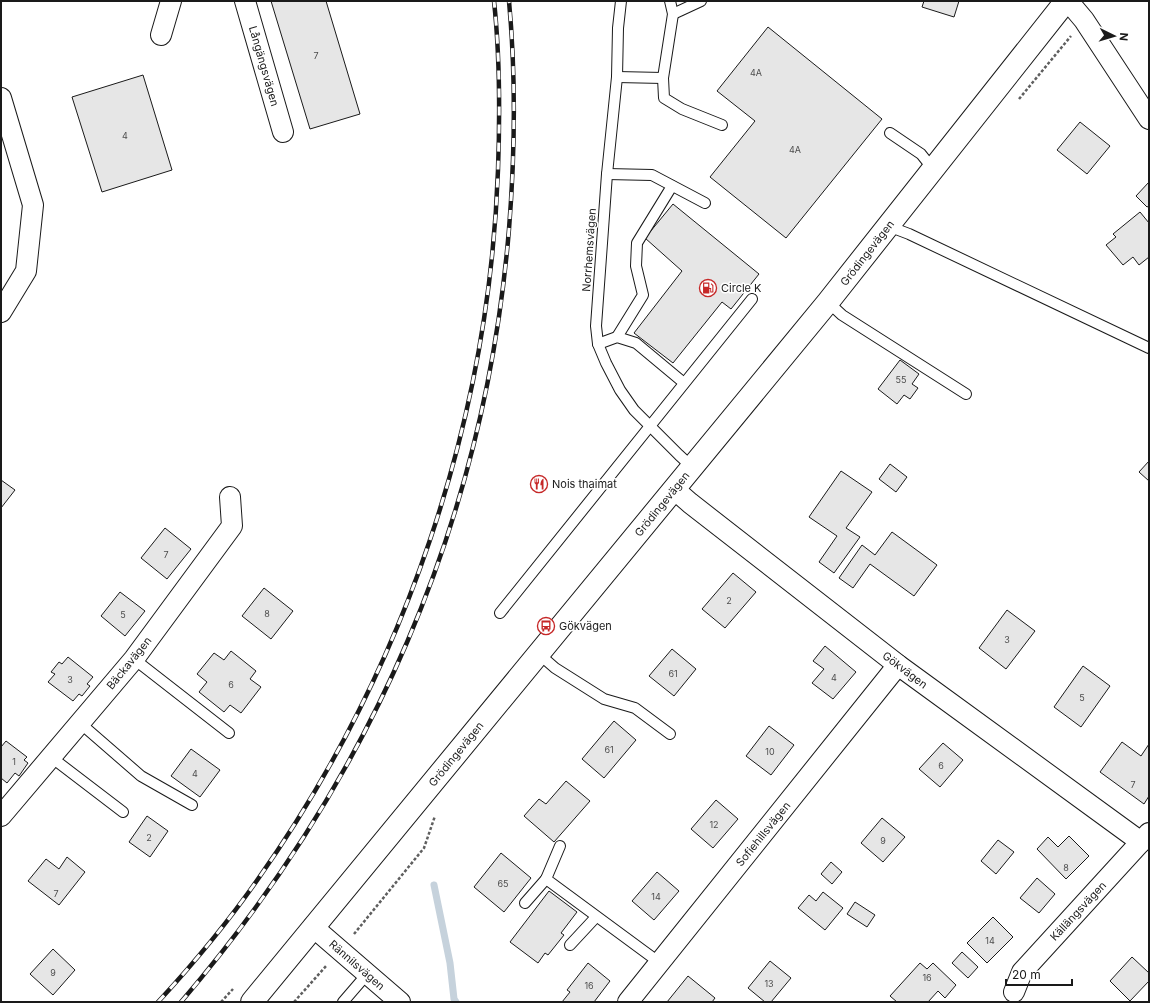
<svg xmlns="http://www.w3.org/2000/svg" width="1150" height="1003" font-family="Inter,sans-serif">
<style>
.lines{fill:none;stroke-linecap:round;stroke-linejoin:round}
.stream{stroke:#c6d2dc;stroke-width:7}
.building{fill:#e6e6e6;stroke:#1a1a1a}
.service-casing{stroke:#1a1a1a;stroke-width:12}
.minor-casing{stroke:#1a1a1a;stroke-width:22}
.tertiary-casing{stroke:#1a1a1a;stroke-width:24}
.path{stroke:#5f5f5f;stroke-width:2.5;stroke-dasharray:3 2;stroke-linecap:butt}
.service{stroke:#fff;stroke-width:10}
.minor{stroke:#fff;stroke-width:20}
.tertiary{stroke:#fff;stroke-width:22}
.rail-casing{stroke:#1a1a1a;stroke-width:4.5}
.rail{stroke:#fff;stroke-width:3;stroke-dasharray:9;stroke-linecap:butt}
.labels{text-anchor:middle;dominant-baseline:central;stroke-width:3;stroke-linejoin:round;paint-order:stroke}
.number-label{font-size:9px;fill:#4d4d4d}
.street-label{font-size:11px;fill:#1a1a1a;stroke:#fff}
.poi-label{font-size:11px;fill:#1a1a1a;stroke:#fff;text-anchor:start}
</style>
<rect width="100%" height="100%" fill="#fff"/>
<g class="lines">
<path class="stream" d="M434 885 450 963 454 999 456 1002"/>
</g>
<g class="building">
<path d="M271 1H326L360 114 310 129Z"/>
<path d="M924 1H959L954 17 922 7Z"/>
<path d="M768 27 882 119 786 238 710 177 755 121 717 91Z"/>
<path d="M143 75 172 170 102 192 72 97Z"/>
<path d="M1080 122 1110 146 1087 174 1057 150Z"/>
<path d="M1149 182V206L1147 207 1136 196Z"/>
<path d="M673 204 759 274 731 309 722 302 673 363 634 333 682 271 645 238Z"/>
<path d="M1140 212 1149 223V257L1139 265 1133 257 1123 265 1106 245 1116 237 1113 234Z"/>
<path d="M900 360 919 374 912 384 918 388 910 399 904 395 897 404 878 389Z"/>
<path d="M1149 461V481L1139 472Z"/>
<path d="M890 464 907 477 896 492 879 479Z"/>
<path d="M841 471 872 492 846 528 860 537 834 573 819 562 837 536 809 517Z"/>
<path d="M1 480 15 490 1 508Z"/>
<path d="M165 528 191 549 167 579 141 558Z"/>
<path d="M892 532 937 565 914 596 870 564 853 588 839 578 862 545 875 555Z"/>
<path d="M733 573 756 592 725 628 702 609Z"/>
<path d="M264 588 293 611 271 639 242 616Z"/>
<path d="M120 592 145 611 125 636 101 616Z"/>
<path d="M1007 610 1035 631 1006 669 979 648Z"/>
<path d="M825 646 856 672 833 699 812 683 824 669 813 661Z"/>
<path d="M672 649 696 669 674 696 649 676Z"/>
<path d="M231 651 256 671 250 679 261 687 241 713 230 705 224 712 199 692 207 682 197 674 214 653 224 660Z"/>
<path d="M68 657 93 677 87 684 90 686 82 696 79 694 73 701 48 682 55 674 51 672 59 662 62 664Z"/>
<path d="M1083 666 1110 686 1081 727 1054 707Z"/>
<path d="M614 721 636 740 604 778 582 759Z"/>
<path d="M769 726 794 745 771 775 746 756Z"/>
<path d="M6 741 27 757 24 760 28 763 19 776 15 773 7 783 1 778V747Z"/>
<path d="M1122 742 1141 756 1149 744V796L1144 804 1100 772Z"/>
<path d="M943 743 963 760 940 787 919 769Z"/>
<path d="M191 749 220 770 200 797 171 776Z"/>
<path d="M566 781 590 801 554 842 524 816 539 799 546 804Z"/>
<path d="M716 800 738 819 713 848 691 829Z"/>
<path d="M147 816 168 831 150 857 129 842Z"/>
<path d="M882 818 905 837 883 862 861 843Z"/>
<path d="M1069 836 1089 856 1066 879 1037 849 1048 837 1058 847Z"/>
<path d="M998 840 1014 852 996 874 981 861Z"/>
<path d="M501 853 531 878 504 912 474 887Z"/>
<path d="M67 857 85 872 59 905 28 881 46 859 59 869Z"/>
<path d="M831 862 842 872 832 884 821 874Z"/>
<path d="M657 872 679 891 654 920 632 901Z"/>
<path d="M1037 878 1055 894 1039 913 1020 898Z"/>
<path d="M549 891 577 912 561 933 564 935 548 955 545 953 538 963 510 942Z"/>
<path d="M823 892 843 908 825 930 798 908 809 895 816 901Z"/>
<path d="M855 902 875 915 867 927 847 914Z"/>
<path d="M993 917 1013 937 987 963 967 943Z"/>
<path d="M53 949 75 970 53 995 30 974Z"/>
<path d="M962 952 978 967 968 978 952 963Z"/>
<path d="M1132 957 1149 973V981L1130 1001 1110 981Z"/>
<path d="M770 961 791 978 771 1002H765L748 988Z"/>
<path d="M588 963 610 981 594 1002H562L570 992 567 990Z"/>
<path d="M920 963 927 969 933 963 956 985 945 998 938 991 928 1002H897L890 996Z"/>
<path d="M688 976 715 998 712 1002H667Z"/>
</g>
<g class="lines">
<g class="service-casing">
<g id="service">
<path d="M621 1 618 28 617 77 607 174 596 326 598 344 606 363 620 390 634 410 679 455 692 467"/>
<path d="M673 14 701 1"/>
<path d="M617 77 663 78 673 14 670 1"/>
<path d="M663 78 664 98 682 109 722 125"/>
<path d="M890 133 921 154 933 169"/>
<path d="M607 174 652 175 705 203"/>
<path d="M888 226 909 234 1149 348"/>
<path d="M828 302 842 315 966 394"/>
<path d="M617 337 643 295 636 266 637 243 672 186"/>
<path d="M598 344 617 337 636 343 684 383"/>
<path d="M500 613 752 299"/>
<path d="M539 654 555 668 604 699 635 708 670 734"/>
<path d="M134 659 229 733"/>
<path d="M80 723 141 776 192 805"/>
<path d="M51 757 123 812"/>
<path d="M560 846 546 879 660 963"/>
<path d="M525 903 546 879"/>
<path d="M570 945 596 917"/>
<path d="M343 1002 368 973"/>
</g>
</g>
<g class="minor-casing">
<g id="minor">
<path d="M245 1 283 132"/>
<path d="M1068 1 1084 20 1149 119"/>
<path d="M161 35 171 1"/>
<path d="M1 98 33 205 26 271 1 312"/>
<path d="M674 489 690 503 898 665 1141 842"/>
<path d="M1 816 134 659 232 526 230 497"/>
<path d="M313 927 400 1002"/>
<path d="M1014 992 1022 972 1149 833"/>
<path d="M628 1002 898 665"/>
</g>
</g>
<g class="tertiary-casing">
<path id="tertiary" d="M252 1002 828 302 1066 1"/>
</g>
<g class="path">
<path d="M1019 99 1071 36"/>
<path d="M354 934 424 848 435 816"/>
<path d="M221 1002 233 989"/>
<path d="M294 1002 327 965"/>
</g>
<use href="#service" class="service"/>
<use href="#minor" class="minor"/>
<use href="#tertiary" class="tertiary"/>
<g class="rail-casing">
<g id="rail">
<path d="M158 1002C194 963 228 922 258 879 404 672 489 423 498 170 500 114 500 57 494 1"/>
<path d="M181 1002C371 780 485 521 509 229 515 153 516 77 509 1"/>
</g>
</g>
<use href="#rail" class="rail"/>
</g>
<defs>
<g id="fuel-ring" transform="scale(0.9)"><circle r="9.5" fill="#fff" stroke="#c62828" stroke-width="1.5"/><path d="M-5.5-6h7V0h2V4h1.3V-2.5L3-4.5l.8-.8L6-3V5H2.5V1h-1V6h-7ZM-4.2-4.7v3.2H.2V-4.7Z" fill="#c62828"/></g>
<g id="restaurant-ring" transform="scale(0.9)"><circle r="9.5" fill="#fff" stroke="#c62828" stroke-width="1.5"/><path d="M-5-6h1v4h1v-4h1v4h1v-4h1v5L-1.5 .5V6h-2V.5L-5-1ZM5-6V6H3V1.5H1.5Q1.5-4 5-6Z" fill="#c62828"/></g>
<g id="bus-ring" transform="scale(0.9)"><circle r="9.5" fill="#fff" stroke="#c62828" stroke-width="1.5"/><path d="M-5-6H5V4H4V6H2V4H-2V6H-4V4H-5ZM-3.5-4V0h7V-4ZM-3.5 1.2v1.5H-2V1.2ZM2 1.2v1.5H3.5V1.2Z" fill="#c62828"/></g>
</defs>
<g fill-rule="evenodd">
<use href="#fuel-ring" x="708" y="288"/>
<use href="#restaurant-ring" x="539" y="484"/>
<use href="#bus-ring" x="546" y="626"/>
</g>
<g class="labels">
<g class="number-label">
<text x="316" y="55">7</text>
<text x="756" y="72">4A</text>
<text x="125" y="135">4</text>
<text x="795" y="149">4A</text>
<text x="901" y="379">55</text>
<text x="166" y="554">7</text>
<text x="729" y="600">2</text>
<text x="267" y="613">8</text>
<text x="123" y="614">5</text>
<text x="1007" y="639">3</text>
<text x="673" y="673">61</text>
<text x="834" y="677">4</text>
<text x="70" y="679">3</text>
<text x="231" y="684">6</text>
<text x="1082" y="697">5</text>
<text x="609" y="749">61</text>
<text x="770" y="751">10</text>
<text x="14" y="761">1</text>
<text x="941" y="765">6</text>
<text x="195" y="773">4</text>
<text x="1133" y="784">7</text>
<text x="714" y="824">12</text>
<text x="149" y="837">2</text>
<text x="883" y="840">9</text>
<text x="1066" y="867">8</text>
<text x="503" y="883">65</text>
<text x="56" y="893">7</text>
<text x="656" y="896">14</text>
<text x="990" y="940">14</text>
<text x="53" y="972">9</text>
<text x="927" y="977">16</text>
<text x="769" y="983">13</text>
<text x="589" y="985">16</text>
</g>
<g class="street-label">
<text transform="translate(264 66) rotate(74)">Långängsvägen</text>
<text transform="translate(589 250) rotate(-86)">Norrhemsvägen</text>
<text transform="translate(867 253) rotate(-52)">Grödingevägen</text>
<text transform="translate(662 504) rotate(-51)">Grödingevägen</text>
<text transform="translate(129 663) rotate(-51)">Bäckavägen</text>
<text transform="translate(905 670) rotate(37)">Gökvägen</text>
<text transform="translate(456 754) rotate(-51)">Grödingevägen</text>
<text transform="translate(763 834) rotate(-51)">Sofiehillsvägen</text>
<text transform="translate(1078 911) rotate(-47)">Källängsvägen</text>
<text transform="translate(357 965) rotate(41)">Rännilsvägen</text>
</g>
<g class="poi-label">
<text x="721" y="288">Circle K</text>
<text x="552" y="484">Nois thaimat</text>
<text x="559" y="626">Gökvägen</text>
</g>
</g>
<rect width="1150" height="1003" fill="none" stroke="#1a1a1a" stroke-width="4"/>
<g transform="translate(1114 36) rotate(95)" stroke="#ffffff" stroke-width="3" paint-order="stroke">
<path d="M0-3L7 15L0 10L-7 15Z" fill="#1a1a1a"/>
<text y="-6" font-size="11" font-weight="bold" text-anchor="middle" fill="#1a1a1a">N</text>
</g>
<path d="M1006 979v6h66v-6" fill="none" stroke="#1a1a1a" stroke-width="2"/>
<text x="1012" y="979" font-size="12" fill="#1a1a1a" stroke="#ffffff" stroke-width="3" paint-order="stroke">20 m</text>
</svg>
